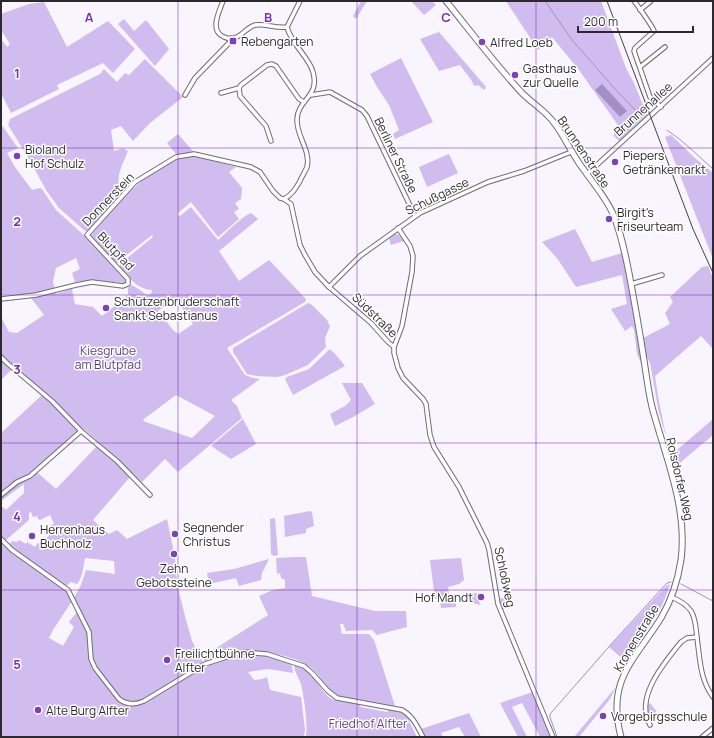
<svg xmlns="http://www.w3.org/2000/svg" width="714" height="738" font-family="Manrope,sans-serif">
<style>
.green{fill:#d0bcef;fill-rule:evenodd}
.water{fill:#a48fc4}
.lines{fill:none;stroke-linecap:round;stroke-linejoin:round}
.stream{stroke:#a48fc4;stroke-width:1}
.street-casing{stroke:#6e6b74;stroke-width:5.5}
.secondary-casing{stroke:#6e6b74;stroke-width:7}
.street{stroke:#fff;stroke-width:3.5}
.secondary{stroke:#fff;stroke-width:5}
.tram{stroke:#434146;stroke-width:1}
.grid{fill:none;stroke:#7b2cbf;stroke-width:1;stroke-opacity:0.55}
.poi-dot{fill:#7c43b9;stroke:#fff;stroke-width:1.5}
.labels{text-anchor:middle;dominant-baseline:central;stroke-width:3;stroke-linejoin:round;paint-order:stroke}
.poi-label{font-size:12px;fill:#2b292d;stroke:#fff;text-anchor:start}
.street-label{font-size:12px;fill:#2b292d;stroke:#fff}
.park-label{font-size:12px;fill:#5b3d80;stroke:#fff}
.grid-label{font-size:13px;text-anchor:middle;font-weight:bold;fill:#7b2cbf;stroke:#fff;stroke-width:3;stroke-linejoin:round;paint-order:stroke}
</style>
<rect width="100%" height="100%" fill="#f8f5fe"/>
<g class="green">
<path d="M361 1H367L356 19 353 16Z"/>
<path d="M411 1H432L436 5 424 15Z"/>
<path d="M506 1H601L626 68 634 83 647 115 619 141 613 135 620 128 579 70 552 37 538 50Z"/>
<path d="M44 2 67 47 108 21 135 49 113 73 103 63 57 85 59 89 11 113 1 93V39L7 47 10 44 1 30V14L29 4Z"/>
<path d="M124 19 134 31 146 20 169 49 155 66 118 24Z"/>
<path d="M439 32 486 87 484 90 478 85 474 86C471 77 465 73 460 65L439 71 420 39Z"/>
<path d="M401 58 433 122 395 139 393 134 399 130 389 105 377 87 370 74Z"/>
<path d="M145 59 183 97 150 123 133 141 121 126 111 130 114 151 123 148 128 151C122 166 114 179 122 193L88 231H85L59 208 46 190 28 157 8 125 10 119 100 74 104 69 117 82 125 73 129 75Z"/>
<path d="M1 124 18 148 7 153 15 167 32 190 40 188 42 189 56 210 88 239C115 207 138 176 178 159L176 154 167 143 178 134 198 157 236 167 229 172 242 188 241 199 235 203 239 209 234 212 239 219 218 237 191 202 177 214 180 216 191 207 218 240C227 232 241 217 251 213L258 219 219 251 239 281 269 260 306 299 305 302 227 348 245 375 253 378 260 379 231 400 237 406 242 418 178 472 165 459 142 482 119 461 117 465 130 477 93 520 109 534 117 530 127 539 167 519 175 557 177 584 185 616 192 641 204 664 245 654 266 656 288 661 292 666 293 673 268 669 248 672 254 680 262 679 267 677 270 690 301 697 305 730 304 737H1V544L66 590 72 601 81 585 86 570 115 574 114 561 85 558C83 567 83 577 77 584L71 582 66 586 12 548 10 544 12 541 17 542 19 540 26 544 27 542 35 547 38 543 42 545 49 535 43 531 46 527 54 524 50 515 40 520 38 519 37 516 33 517 31 512 29 513V520L5 541 1 536V513L2 512 1 509 3 507 6 510 24 493V484L1 501V497L16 484 37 472 56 489 97 446 115 462 118 459 85 430 81 427 52 399 17 368 12 369 1 380V317L9 332 17 333 44 315C28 293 29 293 1 295ZM152 235 153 237 120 264V267C129 278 137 289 152 290L151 294 147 295 137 288 131 285 128 288V295L102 316 93 307 75 304 72 289 56 294 53 282 56 268 76 258 80 269 72 273 75 282 93 280 124 283 127 280 114 265ZM175 298 193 324 178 334 173 330 158 311ZM176 395 215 416 192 438 143 421 144 419ZM72 601 77 612 69 622 74 627 63 646 49 638 53 630Z"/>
<path d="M671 135 696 159 713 173V259L665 137Z"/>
<path d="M449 154 458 173 427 187 419 167Z"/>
<path d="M575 229 592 262 622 253 641 350 642 365 637 354 634 330 632 326 625 331 611 309 627 304 622 275 576 287 557 258 542 242Z"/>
<path d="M395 234 399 235 404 241 391 245 389 238Z"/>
<path d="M708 266 713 278V349L701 336 655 376 658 396 666 436 659 413 650 363 646 355 643 338 670 324 665 313 673 302 670 297 702 267Z"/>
<path d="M308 303 311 304 327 320 330 326 325 338 326 347 308 365 285 375 277 377 257 376 247 374 233 352V348Z"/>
<path d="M330 349 337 356 345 366 293 395 285 379 287 377 309 369Z"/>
<path d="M342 383H362L375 404 353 417 335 426 330 414 345 406 351 400Z"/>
<path d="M42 395 60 411 77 431 32 472 14 481 1 492V433Z"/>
<path d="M713 417V435L675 467 671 453 677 450 713 419Z"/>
<path d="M243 419 256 444 231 459 211 446Z"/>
<path d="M310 511 312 512 314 526 306 529V533L285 537 284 516Z"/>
<path d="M275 518 278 555 274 556 271 554 270 519Z"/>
<path d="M296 557H306L312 596 375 611H406L407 627 377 635 372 630 346 631 343 624H340L342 634H369L374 640 395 706 339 696C325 689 321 675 309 666 294 656 255 648 237 652 226 654 216 660 205 662L202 657 268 615 259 596 273 590 285 588V580L281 578 280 573 277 574 276 558Z"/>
<path d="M461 558 464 580 459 584 448 587 450 603 456 602V607L441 608 440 598 435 599 430 560Z"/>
<path d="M269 559 262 573 261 580 239 586 236 578 209 584 207 573 234 569Z"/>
<path d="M670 584C662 613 643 636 625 661L609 647 666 586Z"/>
<path d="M477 593 478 600 481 605 473 603 471 593Z"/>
<path d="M506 596 510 606 502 610 498 600Z"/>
<path d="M296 664C317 671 320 695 334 700 342 702 351 703 359 704L361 707 387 712 389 709 405 714 411 720 409 721 417 737H306C308 724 304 697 301 684 299 678 295 673 294 666Z"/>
<path d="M616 687 610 699 579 737H574Z"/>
<path d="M533 692 551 737H540L522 703 512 707 527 737H518L500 703Z"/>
<path d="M650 703 657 712 651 717 648 713V705Z"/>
<path d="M469 713 481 737H465L459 727 441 733 443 737H426L421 729Z"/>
</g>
<path class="water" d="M602 84 627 111 620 117 595 90Z"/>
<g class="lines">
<g class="stream">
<path d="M545 1 572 40 616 90 640 115"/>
<path d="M667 130C684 141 698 156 713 169"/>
<path d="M681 584 713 601"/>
<path d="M557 737 550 717V714L614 641 667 583 671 582"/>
</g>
<g class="street-casing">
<g id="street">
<path d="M223 1C219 12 209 31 224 37 228 39 233 39 237 37 243 34 248 27 255 25 265 23 276 29 287 27"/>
<path d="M634 1C638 6 653 27 654 31L635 48 634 51 650 97 661 107"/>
<path d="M640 10 651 1"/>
<path d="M287 27 300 1"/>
<path d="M640 67 665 47"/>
<path d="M221 93 239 88"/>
<path d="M185 95 195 78 229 43 231 38"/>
<path d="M311 95 330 92 362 110 367 116 415 216"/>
<path d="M271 141 266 126 240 96 239 88 241 85 267 65 272 64 276 66 299 99 304 102"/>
<path d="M587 174 713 58"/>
<path d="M284 199C292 195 296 188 300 181 302 176 305 172 307 167 311 150 296 136 297 119 298 99 320 97 313 72 309 57 291 44 287 27"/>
<path d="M398 228 410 246 413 256 412 272 402 326 394 347V353L398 368 403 378 423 399 426 404 430 435 434 447 459 487 487 543 489 550 498 604 553 737"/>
<path d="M631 284 662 275"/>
<path d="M329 287 360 256 420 213 488 182 524 171 571 152"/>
<path d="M1 299 36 295 76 285 92 282 123 286 128 284V279L87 235 135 182 176 157 194 154 251 167 260 172 273 191 280 198 284 199 291 204 300 245 305 255 315 272 329 287 371 323 388 342 394 347"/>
<path d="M1 357 7 363 52 401 81 431 117 461 150 495"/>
<path d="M1 495 17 482 30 476 81 431"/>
<path d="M1 539 12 550 68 590 89 632 91 659 95 668 119 699C127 705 135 705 144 701L205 664 242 652 267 654 304 666 312 673 328 691 337 698 402 710C413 716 417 726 423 737"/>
<path d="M671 597C679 600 686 604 691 611 696 619 696 629 697 638 700 659 700 680 713 697"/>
<path d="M650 725C634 697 665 662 681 642L687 638 697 637"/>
<path d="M702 737 713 728"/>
</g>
</g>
<g class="secondary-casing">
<path id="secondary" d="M446 1C471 32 495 64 522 93 533 104 547 112 555 124 564 136 570 150 579 163 589 178 606 197 613 214 621 233 625 253 629 273 634 300 639 327 643 354 646 372 648 390 652 407 665 456 688 508 681 560 678 580 671 601 661 618 634 661 606 680 621 737"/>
</g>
<use href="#street" class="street"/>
<use href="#secondary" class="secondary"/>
<path class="tram" d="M607 1 693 229 713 273"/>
</g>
<path class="grid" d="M178 1V737M357 1V737M536 1V737M1 148H713M1 295H713M1 443H713M1 590H713"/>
<g class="poi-dot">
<rect x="229" y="37" width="8" height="8" rx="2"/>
<circle cx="482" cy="42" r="4"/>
<circle cx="515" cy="75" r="4"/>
<circle cx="17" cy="156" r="4"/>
<circle cx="615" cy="162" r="4"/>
<circle cx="609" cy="219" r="4"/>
<circle cx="106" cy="308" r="4"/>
<circle cx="175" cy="534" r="4"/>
<circle cx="32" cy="536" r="4"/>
<circle cx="174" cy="554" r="4"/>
<circle cx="481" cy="597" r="4"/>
<circle cx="167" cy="660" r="4"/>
<circle cx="38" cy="710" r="4"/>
<circle cx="603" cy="716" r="4"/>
</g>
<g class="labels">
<g class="poi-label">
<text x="241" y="41">Rebengarten</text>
<text x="490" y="42">Alfred Loeb</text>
<text x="523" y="68">Gasthaus<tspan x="523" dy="14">zur Quelle</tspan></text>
<text x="25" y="149">Bioland<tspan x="25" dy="14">Hof Schulz</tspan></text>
<text x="623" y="155">Piepers<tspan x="623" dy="14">Getränkemarkt</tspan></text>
<text x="617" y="212">Birgit's<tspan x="617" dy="14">Friseurteam</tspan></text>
<text x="114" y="301">Schützenbruderschaft<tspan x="114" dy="14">Sankt Sebastianus</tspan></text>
<text x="183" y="527">Segnender<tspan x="183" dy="14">Christus</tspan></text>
<text x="40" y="529">Herrenhaus<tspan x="40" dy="14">Buchholz</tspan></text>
<text x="174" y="568" text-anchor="middle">Zehn<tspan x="174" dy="14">Gebotssteine</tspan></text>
<text x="473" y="597" text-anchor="end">Hof Mandt</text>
<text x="175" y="653">Freilichtbühne<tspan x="175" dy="14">Alfter</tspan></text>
<text x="46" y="710">Alte Burg Alfter</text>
<text x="611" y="716">Vorgebirgsschule</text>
</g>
<g class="street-label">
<text transform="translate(643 109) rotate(-42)">Brunnenallee</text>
<text transform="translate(584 152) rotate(56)">Brunnenstraße</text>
<text transform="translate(396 155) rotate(64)">Berliner Straße</text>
<text transform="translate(437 196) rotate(-26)">Schußgasse</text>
<text transform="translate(108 199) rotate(-46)">Donnerstein</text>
<text transform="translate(116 251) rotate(47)">Blutpfad</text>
<text transform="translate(375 315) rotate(44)">Südstraße</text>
<text transform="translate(680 479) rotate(77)">Roisdorfer Weg</text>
<text transform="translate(505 577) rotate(78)">Schloßweg</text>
<text transform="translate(636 638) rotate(-59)">Kronenstraße</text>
</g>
<g class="park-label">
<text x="108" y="350">Kiesgrube<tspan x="108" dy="14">am Blutpfad</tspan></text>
<text x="368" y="723">Friedhof Alfter</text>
</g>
</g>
<g class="grid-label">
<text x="89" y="22">A</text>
<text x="268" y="22">B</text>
<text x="446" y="22">C</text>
<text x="17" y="78">1</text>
<text x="17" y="226">2</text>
<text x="17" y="374">3</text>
<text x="17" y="521">4</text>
<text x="17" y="669">5</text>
</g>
<rect width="714" height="738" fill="none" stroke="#2b292d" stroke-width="4"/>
<path d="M578 26v6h115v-6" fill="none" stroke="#2b292d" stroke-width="2"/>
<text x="584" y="26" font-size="12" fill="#2b292d" stroke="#ffffff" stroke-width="3" paint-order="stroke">200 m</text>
</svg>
